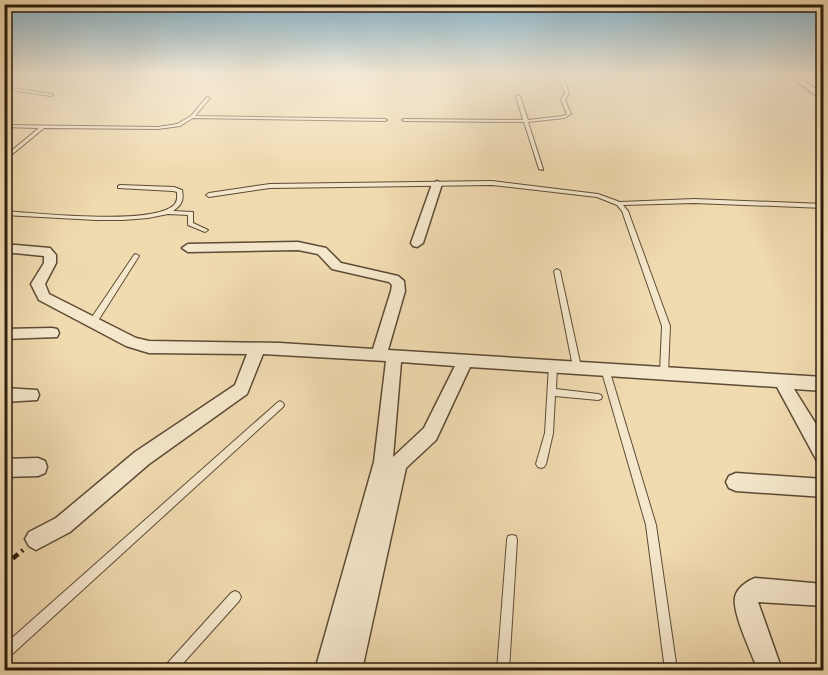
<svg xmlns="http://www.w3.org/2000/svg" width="828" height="675" font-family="Cardo,serif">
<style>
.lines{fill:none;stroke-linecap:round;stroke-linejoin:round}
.service-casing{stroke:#5d4c35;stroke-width:2}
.minor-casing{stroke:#5d4c35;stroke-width:3}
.path{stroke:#2c1c0c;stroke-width:4.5;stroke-dasharray:7 4.5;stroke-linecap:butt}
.service{fill:#f5e7cc;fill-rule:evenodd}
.minor{fill:#f5e7cc;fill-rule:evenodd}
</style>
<rect width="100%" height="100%" fill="#f0dab0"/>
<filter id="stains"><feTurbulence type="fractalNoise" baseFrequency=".00333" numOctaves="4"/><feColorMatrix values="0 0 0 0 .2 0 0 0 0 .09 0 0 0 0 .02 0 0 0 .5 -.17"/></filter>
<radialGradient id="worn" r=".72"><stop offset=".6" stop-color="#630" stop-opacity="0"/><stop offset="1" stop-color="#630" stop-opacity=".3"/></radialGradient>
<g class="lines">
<g class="service-casing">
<g id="service">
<path d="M558 75H562L569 93 565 100 571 114 564 118 528 122 543 169V170L539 169 524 122 404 121 402 120 404 119 523 120 516 96 518 95 520 96 528 120 563 116 567 114 561 100 565 93Z"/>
<path d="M4 87 51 94 53 95 51 96 4 89Z"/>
<path d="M207 97 210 98 195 116 385 119 387 120 385 121 193 118 180 126 158 129 44 128 4 161V157L39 128 4 127V125L158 127 177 124 191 116Z"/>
<path d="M492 181 598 194 620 202 694 199 824 204V208L694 203 623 205 628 211 670 326 668 373 667 375H661L660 373 662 326 622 211 617 205 597 197 492 185 270 188 209 197 206 195 209 193 270 184Z"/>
<path d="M120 185 174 187 182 190C184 200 182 205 173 211L193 212V223L208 230 205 232 188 225V215L168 214 148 218 123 220H96L4 215V211C37 213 152 226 174 205 178 201 177 197 177 192L173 191 118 188V186Z"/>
<path d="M136 254 139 256 96 324H90L89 322 90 320 134 255Z"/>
<path d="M557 269 560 271 581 367 580 369H574L573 367 554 271Z"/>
<path d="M553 362 556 363 557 365 556 389 598 394 601 395 602 397 601 399 598 400 555 396 553 433 546 464 544 467 541 468 538 467 536 464 545 433 549 365 550 363Z"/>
<path d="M605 366 608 367 609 369 656 525 677 670H665L646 525 601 369 602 367Z"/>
<path d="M280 401 283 403 284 405 283 407 8 658 4 660V645L277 403Z"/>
<path d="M512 535 516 536 517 540 509 670H497L507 540 508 536Z"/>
<path d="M235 591 239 593 241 597 239 601 177 670H163L165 666 231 593Z"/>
</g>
</g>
<g class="minor-casing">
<g id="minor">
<path d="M788 75H796L824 95V101Z"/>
<path d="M437 181 442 184 423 243 417 247 413 246 411 243 432 184Z"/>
<path d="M298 242 326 248 341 263 398 276 404 281 405 291 388 350 824 377V391L794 389 824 437V463L817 461 777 387 470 367 436 440 406 468 362 670H315L374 462 386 361 263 354 247 394 149 464 70 532 36 550 29 546 25 539 29 532 56 518 135 452 235 385 247 354 149 353 126 346 39 300 31 284 44 263V256L4 252V244L50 248 56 255V263L45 284 49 294 136 338 149 341 280 343 373 349 391 291 392 285 389 282 332 269 318 254 298 250 188 252 182 248 188 244ZM401 362 455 366 424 428 393 457Z"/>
<path d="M52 328 57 329 59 333 57 337 4 339V329Z"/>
<path d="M4 388 37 390 39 395 37 400 4 402Z"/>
<path d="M38 458 45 461 47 467 45 473 38 476 4 477V459Z"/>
<path d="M736 473 824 479V497L736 491 729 488 726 482 729 476Z"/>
<path d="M755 578 824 584V606L758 602 782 670H758C752 654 732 613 735 597 737 588 747 581 755 578Z"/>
</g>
</g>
<path class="path" d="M4 566 23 550"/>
<use href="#service" class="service"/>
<use href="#minor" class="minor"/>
</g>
<linearGradient id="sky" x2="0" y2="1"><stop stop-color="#89b7d0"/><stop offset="0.44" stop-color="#f8eedb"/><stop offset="1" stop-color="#f8eedb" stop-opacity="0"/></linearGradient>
<rect width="828" height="169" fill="url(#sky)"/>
<rect width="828" height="675" fill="none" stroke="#f0dab0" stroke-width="24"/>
<rect x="6" y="6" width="816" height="663" fill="none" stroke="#2c1c0c" stroke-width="3"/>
<rect x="12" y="12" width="804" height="651" fill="none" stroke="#2c1c0c" stroke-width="1.5"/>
<rect width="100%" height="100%" filter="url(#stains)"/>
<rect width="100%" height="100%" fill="url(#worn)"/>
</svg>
